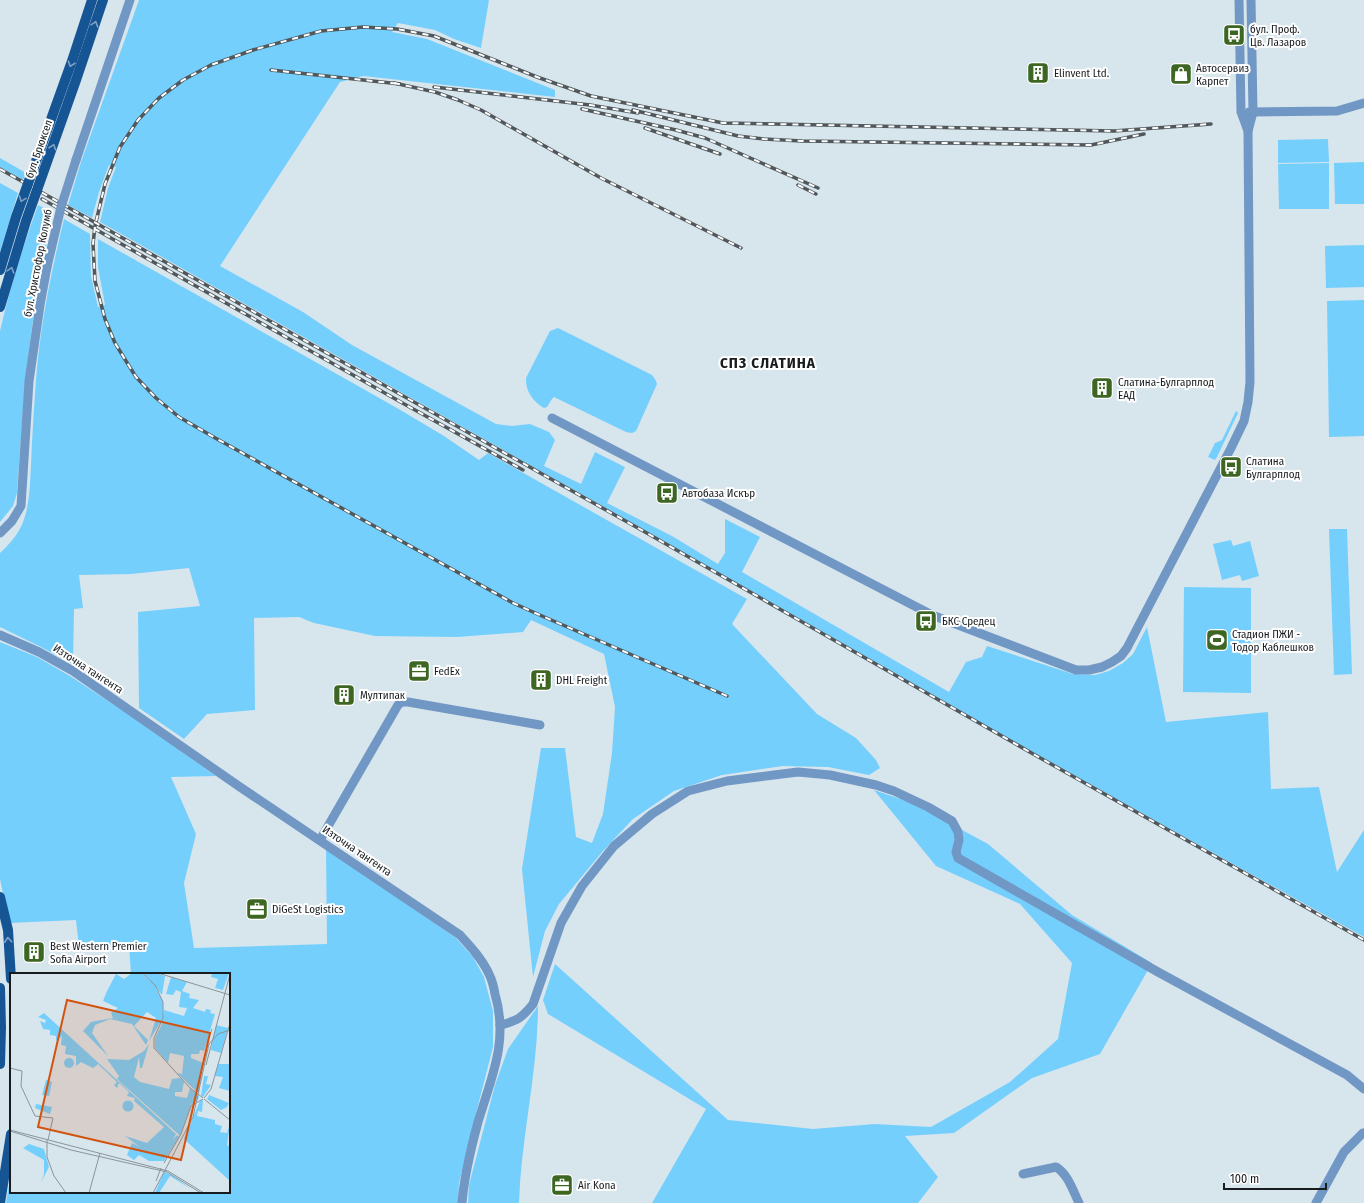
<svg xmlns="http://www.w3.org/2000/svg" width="1364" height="1203" font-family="'Fira Sans Condensed',sans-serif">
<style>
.green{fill:#75cffd}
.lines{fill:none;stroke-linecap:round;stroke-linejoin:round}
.minor{stroke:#7197c4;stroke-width:9}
.major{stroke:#165594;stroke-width:10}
.rail-casing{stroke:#50585c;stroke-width:3.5}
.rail{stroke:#fff;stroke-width:2;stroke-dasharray:6;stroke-linecap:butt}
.minor-bridge{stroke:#7197c4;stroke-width:9}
.major-bridge{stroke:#165594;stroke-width:10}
.oneway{stroke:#7fa2c4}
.labels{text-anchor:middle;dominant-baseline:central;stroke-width:4;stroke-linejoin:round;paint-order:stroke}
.poi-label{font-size:11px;fill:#171c1f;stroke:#fff;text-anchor:start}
.street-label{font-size:11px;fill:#171c1f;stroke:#fff}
.district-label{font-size:15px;font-weight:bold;letter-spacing:1px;fill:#171c1f;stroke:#fff}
.inset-road{fill:none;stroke:#8a959b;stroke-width:1}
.view{fill:#d3530e;fill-opacity:0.15;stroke:#d3530e;stroke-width:2}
.inset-edge{fill:none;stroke:#171c1f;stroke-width:2}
</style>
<rect width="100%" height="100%" fill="#d7e5ed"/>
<g class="green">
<path d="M139 0H489L481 48 454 39 435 30 398 23 392 32 427 39 555 90V97L363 76 340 82 220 266 303 312 352 345 496 424 512 426 530 424 549 432 555 440 544 466 581 484 595 452 625 467 607 503 672 536 718 564 725 553V519L760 537 742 572 949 692 966 662 982 657 987 646 1073 674 1095 675 1109 671 1123 663 1133 654 1147 627 1166 722 1268 712 1271 789 1319 787 1337 872 1364 830V937L1036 754 604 507 100 222 108 188 116 167 109 165 99 192 92 218 68 205 81 162Z"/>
<path d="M1328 139 1329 162 1278 163V140Z"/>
<path d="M0 158 26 173 23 180 0 167Z"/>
<path d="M1364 162V204H1335L1334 163Z"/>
<path d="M1329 163V209H1279L1278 164Z"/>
<path d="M0 183 18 193 0 252Z"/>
<path d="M38 205 53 213 35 305 25 381 17 493 13 506 0 522V331C10 288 23 246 38 205Z"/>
<path d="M64 219 90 234 91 276 98 307 105 305 98 267V239L397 408 444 436 479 460 488 453 747 599 732 624 817 714 856 738 876 760 880 768 869 775 828 767 783 766 722 775 674 791 633 819 603 851 559 904 545 931 533 977 522 869 541 748H565L576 837 592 843 603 814 612 753 615 707 604 654 531 620 523 632 457 637 375 636 314 623 299 617 254 618 255 710 207 714 184 739 139 708 138 612 200 606 189 568 131 574 79 575 83 608 74 609 73 664 41 647 0 627V553C11 543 21 531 25 516 30 499 30 482 31 465 32 437 34 408 36 380 40 326 51 273 64 219Z"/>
<path d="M1364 245V287L1326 288 1325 246Z"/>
<path d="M1364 300V436L1329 437 1327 301Z"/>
<path d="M558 328 652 375 655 379 657 384 636 431 632 433 626 432 554 397 552 399 547 407 544 408C533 402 525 390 526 378L550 331Z"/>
<path d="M1236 411 1238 413 1217 457 1215 460 1208 457 1215 443 1222 440Z"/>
<path d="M1329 529H1347L1352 674 1334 675Z"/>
<path d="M1231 540 1233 546 1250 541 1259 576 1242 581 1240 575 1222 580 1213 544Z"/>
<path d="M1184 587 1251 588V693L1183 692Z"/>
<path d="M0 642 37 657 70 676 137 720 216 776 171 777 196 834 184 883 194 948 327 944 326 848 456 938 473 957 484 977 493 1011V1047L474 1121 459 1183 458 1203H6L11 1173V1192H229V974H131L129 944 79 947 76 920 9 923 0 879Z"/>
<path d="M874 790 912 803 988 844 1072 915 1152 963 1100 1054 1032 1078 954 1133 905 1136 938 1177 918 1203H652L706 1109 548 1014 543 1000 555 964 728 1120 813 1129 875 1124 931 1127 1010 1082 1058 1039 1072 963 1020 904 936 866Z"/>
<path d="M538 1006C538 1072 521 1137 519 1203H468L469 1185 495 1085 508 1049Z"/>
</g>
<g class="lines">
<g class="minor">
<path d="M1239 0 1241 112 1248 131"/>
<path d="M1249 112 1337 111 1364 103"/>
<path d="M76 160 130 0"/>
<path d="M552 418 932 615 1076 670H1089L1102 667 1112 662 1121 656 1127 648 1231 448 1244 421 1248 402 1250 382 1248 131 1253 112 1251 0"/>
<path d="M0 533 12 521 21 506 29 381 40 305 47 267"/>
<path d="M0 635 39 652 73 671 240 787 460 935C471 947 482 959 489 974 492 980 494 988 495 994 509 1042 491 1078 478 1122 471 1148 464 1176 462 1203"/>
<path d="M320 840 398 705 402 702H408L540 725"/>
<path d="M500 1025C517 1021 522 1018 533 1004L561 923 582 886 614 846 652 814 688 791 727 781 798 772 830 775 876 785 894 791 928 807 952 821 958 832 959 840 956 852 958 858 1158 972 1347 1075 1364 1089"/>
<path d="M1023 1174 1056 1167C1068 1174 1073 1191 1079 1203"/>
<path d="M1316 1203 1344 1152 1363 1133"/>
</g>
<g class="major">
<path d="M0 897 8 930 11 979"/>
<path d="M0 988 1 1027 0 1064"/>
<path d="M0 1203 11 1134"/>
</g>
<g class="rail-casing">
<g id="rail">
<path d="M271 70 400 84"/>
<path d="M394 83 435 92 458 100 481 110 601 178 741 248"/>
<path d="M434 87 590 105 638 113"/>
<path d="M582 109 676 130 705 138 818 188"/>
<path d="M633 110 738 136 764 139 802 141 1091 145 1144 134"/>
<path d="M645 128 720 154"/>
<path d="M0 169 638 528 1035 755 1364 940"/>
<path d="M798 185 816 194"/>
<path d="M42 199 406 405 523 470"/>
<path d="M727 696 542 616 513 603 217 439 179 417 156 398 136 377 126 361 115 343 105 319 95 281 93 244 95 226 105 184 120 147 138 120 159 98 183 80 211 65 253 50 321 31 363 27 397 29 434 36 537 77 591 96 723 123 1114 131 1211 124"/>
</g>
</g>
<use href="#rail" class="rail"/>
<path class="minor-bridge" d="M47 267 61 207 76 160"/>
<g class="major-bridge">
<path d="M0 270 16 217 72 61 92 0"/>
<path d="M0 307 26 221 76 80 103 0"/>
</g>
</g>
<defs><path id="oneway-chevron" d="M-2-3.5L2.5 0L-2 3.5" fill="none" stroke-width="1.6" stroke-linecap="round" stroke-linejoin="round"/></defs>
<g class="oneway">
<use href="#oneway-chevron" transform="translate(95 24) rotate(-72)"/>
<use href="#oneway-chevron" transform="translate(71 64) rotate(109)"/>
<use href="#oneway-chevron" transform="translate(53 147) rotate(-71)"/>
<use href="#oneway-chevron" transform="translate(22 199) rotate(110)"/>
<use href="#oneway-chevron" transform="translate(11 270) rotate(-73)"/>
<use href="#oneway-chevron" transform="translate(8 940) rotate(-95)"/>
</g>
<defs>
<g id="bus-square" transform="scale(1.15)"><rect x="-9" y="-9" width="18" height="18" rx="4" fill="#3d6623" stroke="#fff"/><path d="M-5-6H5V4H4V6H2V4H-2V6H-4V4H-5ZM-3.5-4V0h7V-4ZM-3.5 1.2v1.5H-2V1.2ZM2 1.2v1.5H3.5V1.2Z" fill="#fff"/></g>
<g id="building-square" transform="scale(1.15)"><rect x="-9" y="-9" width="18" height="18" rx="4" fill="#3d6623" stroke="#fff"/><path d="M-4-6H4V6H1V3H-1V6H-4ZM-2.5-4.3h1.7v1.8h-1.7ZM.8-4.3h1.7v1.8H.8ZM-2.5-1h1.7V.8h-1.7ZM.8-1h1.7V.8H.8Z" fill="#fff"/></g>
<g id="shop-square" transform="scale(1.15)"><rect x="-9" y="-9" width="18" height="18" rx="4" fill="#3d6623" stroke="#fff"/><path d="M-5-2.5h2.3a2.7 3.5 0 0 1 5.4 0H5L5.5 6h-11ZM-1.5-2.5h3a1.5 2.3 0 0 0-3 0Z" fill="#fff"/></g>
<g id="stadium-square" transform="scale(1.15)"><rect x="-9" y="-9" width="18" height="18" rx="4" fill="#3d6623" stroke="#fff"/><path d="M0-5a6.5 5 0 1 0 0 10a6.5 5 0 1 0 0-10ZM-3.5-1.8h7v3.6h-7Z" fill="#fff"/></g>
<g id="office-square" transform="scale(1.15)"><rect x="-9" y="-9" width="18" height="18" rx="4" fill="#3d6623" stroke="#fff"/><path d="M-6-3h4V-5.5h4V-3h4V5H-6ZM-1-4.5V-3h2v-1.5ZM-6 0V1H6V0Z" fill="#fff"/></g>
</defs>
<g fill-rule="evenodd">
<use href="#bus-square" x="1234" y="35"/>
<use href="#building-square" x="1038" y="73"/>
<use href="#shop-square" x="1181" y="74"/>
<use href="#building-square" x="1102" y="388"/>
<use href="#bus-square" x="1231" y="467"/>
<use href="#bus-square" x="667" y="493"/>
<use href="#bus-square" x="926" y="621"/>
<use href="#stadium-square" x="1217" y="640"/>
<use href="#office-square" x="419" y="671"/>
<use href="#building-square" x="541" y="680"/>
<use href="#building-square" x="344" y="695"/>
<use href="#office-square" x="257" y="909"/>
<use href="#building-square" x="34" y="952"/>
<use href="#office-square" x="562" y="1185"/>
</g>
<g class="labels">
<g class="poi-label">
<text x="1250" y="29">бул. Проф.<tspan x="1250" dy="13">Цв. Лазаров</tspan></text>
<text x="1196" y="68">Автосервиз<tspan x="1196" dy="13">Карпет</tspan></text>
<text x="1054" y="73">Elinvent Ltd.</text>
<text x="1118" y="382">Слатина-Булгарплод<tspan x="1118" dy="13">ЕАД</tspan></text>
<text x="1246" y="461">Слатина<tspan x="1246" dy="13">Булгарплод</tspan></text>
<text x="682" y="493">Автобаза Искър</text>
<text x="942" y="621">БКС Средец</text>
<text x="1232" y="634">Стадион ПЖИ -<tspan x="1232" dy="13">Тодор Каблешков</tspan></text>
<text x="434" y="671">FedEx</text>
<text x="556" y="680">DHL Freight</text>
<text x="360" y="695">Мултипак</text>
<text x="272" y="909">DiGeSt Logistics</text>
<text x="50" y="946">Best Western Premier<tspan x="50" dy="13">Sofia Airport</tspan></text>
<text x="578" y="1185">Air Kona</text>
</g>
<g class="street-label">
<text transform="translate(39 149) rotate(-71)">бул. Брюксел</text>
<text transform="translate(38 263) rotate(-79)">бул. Христофор Колумб</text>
<text transform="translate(88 669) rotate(33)">Източна тангента</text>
<text transform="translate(357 851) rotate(34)">Източна тангента</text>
</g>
<g class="district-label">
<text x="768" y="363">СПЗ СЛАТИНА</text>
</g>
</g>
<g transform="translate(10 973)">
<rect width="220" height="220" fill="#d7e5ed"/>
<path d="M122 0H131L144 12 153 29V45L139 68 146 45 137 39 124 53 138 67 136 72 122 51 100 46 85 52 82 60 98 83 73 58 81 49 103 45 101 40 108 35 93 28 97 18 106 1 114 6ZM146 0 155 3 152 22 134 1ZM202 0H219L213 17 205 15 208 6 201 4ZM161 4 177 9 172 18 180 21 179 25 189 27 183 35 195 39 196 36 201 37 200 40 205 41 194 78 190 77 189 81H181V85L193 90 189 121 167 100 172 101 174 83 160 80 158 90 145 75V65L152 51 154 37 174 43 177 35 169 34 171 19 166 17 163 22 156 21ZM34 40 166 161 163 167 167 162 169 164 154 188H139L129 182 124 187 117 182 122 170 130 174 115 163 137 170 154 154 124 128 125 125 117 123 119 119 109 110 107 115 104 112 107 109 88 91 83 95 71 89 66 93V83L55 81 56 73 51 72 52 63 46 68V63L40 62V57L33 56 30 48 35 50 36 47 28 44ZM206 52 218 55 211 80 201 77ZM139 71 132 95H130L129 84 124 104 130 109 159 116 162 106 170 105 174 109 172 119H165V123L177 125 180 115 189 123 188 127 181 132 170 163 167 160 168 153 167 160 107 106 109 103 97 86 119 87 134 78ZM54 90a5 5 0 1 1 10 0a5 5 0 1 1-10 0ZM208 91H220V118L209 115 213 104 205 103ZM194 103H198L196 111 201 112 193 124 191 123ZM36 107 42 109 39 123 32 122ZM199 122 219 130 217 134 211 137 197 126ZM193 127 192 139 188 138 187 143 205 147V151L212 153 210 159 217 160 220 150 217 173 220 172V208L174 166 190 128ZM112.5 133a5.5 5.5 0 1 1 11 0a5.5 5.5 0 1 1-11 0ZM26 131 42 134 40 141 25 135ZM19 171 34 176 39 194 31 209 34 201V187L13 175ZM154 199 162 202 181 216 160 203 149 220H145Z" fill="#75cffd"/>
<path class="inset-road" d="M132 0 145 12 153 29V45L144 65V75L180 115 193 125M148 0 220 22M197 70 202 56M196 92 220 1M0 95 12 98 11 113 25 143 43 145 38 167M194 125 201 116 220 50M194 126 220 147M0 157 158 198 194 220M0 158 61 177 157 199 191 220M37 167V184L44 203 56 220M154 190 171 161 181 133 193 126M146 208 151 195M79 220 90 180M143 220 183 144 199 71 208 61 220 57"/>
<path class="view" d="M57 27 200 60 171 187 28 154Z"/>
<rect width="220" height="220" class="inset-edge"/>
</g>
<path d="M1224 1183v6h102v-6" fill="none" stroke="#171c1f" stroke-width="2"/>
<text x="1230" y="1183" font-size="12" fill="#171c1f" stroke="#ffffff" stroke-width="3" paint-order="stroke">100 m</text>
</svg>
